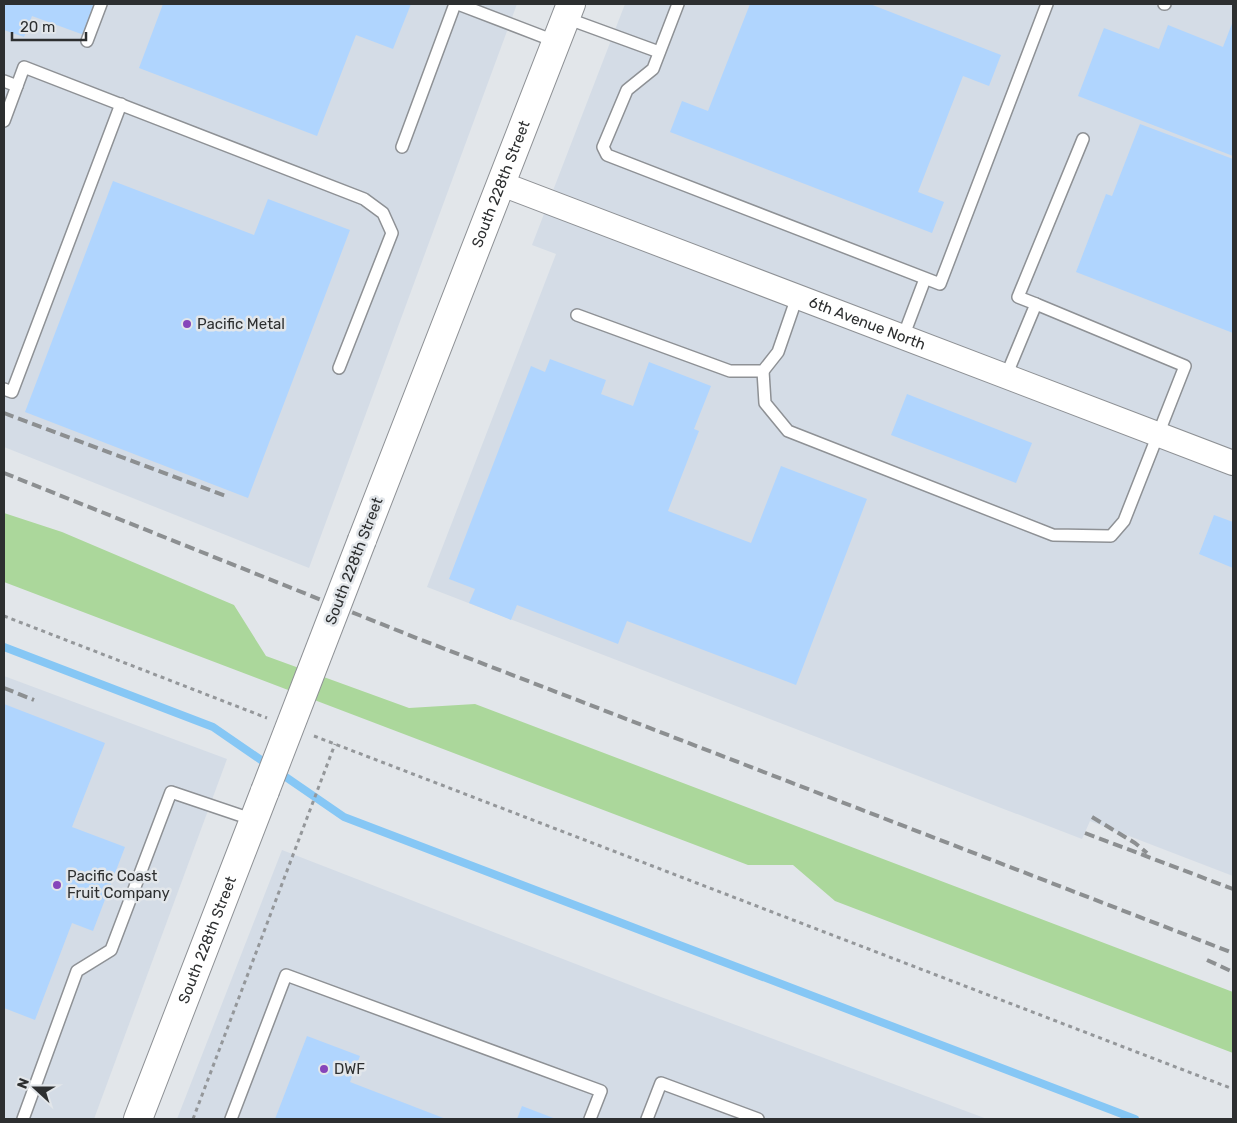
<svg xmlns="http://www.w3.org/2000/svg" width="1237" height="1123" font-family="Rubik,sans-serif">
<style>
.built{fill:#d4dce6}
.green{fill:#abd79b}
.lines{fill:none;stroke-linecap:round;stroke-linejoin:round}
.stream{stroke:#86c7f5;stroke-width:8}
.building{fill:#b0d5fe}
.service-casing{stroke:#8e9195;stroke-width:14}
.minor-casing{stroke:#8e9195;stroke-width:26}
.secondary-casing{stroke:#8e9195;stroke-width:30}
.path{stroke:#94979a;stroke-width:3;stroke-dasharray:4 4;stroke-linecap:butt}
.service{stroke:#fff;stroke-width:11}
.minor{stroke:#fff;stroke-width:24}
.secondary{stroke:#fff;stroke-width:28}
.rail{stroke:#8c8f91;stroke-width:4;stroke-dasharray:10 5;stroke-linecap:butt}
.secondary-bridge-casing{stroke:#8e9195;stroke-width:30;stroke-linecap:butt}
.secondary-bridge{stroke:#fff;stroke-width:28}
.poi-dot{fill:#8645ba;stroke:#e2e6ea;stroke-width:2}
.labels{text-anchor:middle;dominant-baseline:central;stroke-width:5;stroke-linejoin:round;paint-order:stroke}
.street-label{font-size:15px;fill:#2d2f30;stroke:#e2e6ea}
.poi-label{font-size:15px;fill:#2d2f30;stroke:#e2e6ea;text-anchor:start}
</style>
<rect width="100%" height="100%" fill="#e2e6ea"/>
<g class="built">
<path d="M4 4H517L309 568 4 447Z"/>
<path d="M625 4H1233V876L1090 821 1082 839 427 587 556 254 532 245Z"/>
<path d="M4 676 227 759 94 1119H4Z"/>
<path d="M282 850 661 997 987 1119H177Z"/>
</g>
<path class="green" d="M4 513 62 532 234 605 266 656 409 708 475 704 1233 992V1053L835 901 793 865H748L4 582Z"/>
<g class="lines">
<path class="stream" d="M4 647 213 727 344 817 1135 1119"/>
</g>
<g class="building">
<path d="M4 4H96L84 35 32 16 24 37 4 30Z"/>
<path d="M163 4H411L393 49 356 35 317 136 139 68Z"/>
<path d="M750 4H870L1001 55 989 86 963 76 918 192 944 202 932 233 670 132 682 101 708 111Z"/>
<path d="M1233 21V156L1078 96 1104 28 1159 49 1168 25 1223 47Z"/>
<path d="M1140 124 1233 159V333L1076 272 1106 194 1112 196Z"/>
<path d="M113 181 254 235 268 199 350 230 248 498 25 412Z"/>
<path d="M550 359 606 380 601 394 633 406 649 362 711 386 694 429 699 431 668 511 751 543 781 466 867 499 796 685 627 621 618 644 517 605 511 620 469 603 475 589 449 579 531 366 545 372Z"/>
<path d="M907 394 1032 443 1016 483 891 435Z"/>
<path d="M1214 515 1233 522V568L1199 554Z"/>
<path d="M4 704 105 743 72 827 125 847 93 931 72 923 35 1020 4 1008Z"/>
<path d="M307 1036 360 1056 350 1082 446 1119H275Z"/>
<path d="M522 1106 556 1119H517Z"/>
</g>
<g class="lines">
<g class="service-casing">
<g id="service">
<path d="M458 4 557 42"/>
<path d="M678 4 653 69 627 90 603 147 607 155 940 284 1047 4"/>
<path d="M1164 4H1165"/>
<path d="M566 18 659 52"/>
<path d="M87 41 101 4"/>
<path d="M4 81 17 86"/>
<path d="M4 121 24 67 364 199 383 213 392 233 339 368"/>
<path d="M402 147 455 4"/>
<path d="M1036 304 1018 297 1083 139"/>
<path d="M577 315 730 371H763L778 352 797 297"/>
<path d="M903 337 925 279"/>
<path d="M763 371 765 403 788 431 1053 535 1111 536 1124 521 1185 366 1036 304 1006 376"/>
<path d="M4 389 12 392 121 104"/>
<path d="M23 1119 77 971 111 950 171 792 254 820"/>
<path d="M231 1119 286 975 601 1091 590 1119"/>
<path d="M647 1119 661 1083 758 1119"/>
</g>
</g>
<g class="minor-casing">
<g id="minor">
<path id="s1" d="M502 184 1233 463"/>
</g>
</g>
<g class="secondary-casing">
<g id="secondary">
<path id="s2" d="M362 540 571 4"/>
<path id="s3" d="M138 1119 265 791"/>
</g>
</g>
<g class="path">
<path d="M4 616 267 718"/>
<path d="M314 736 1233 1089"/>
<path d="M193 1119 335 744"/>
</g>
<use href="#service" class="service"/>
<use href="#minor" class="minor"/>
<use href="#secondary" class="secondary"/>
<g class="rail">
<path d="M4 413 226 496"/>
<path d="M4 473 419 639 1233 953"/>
<path d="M4 688 34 700"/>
<path d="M1092 817 1135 843 1147 853"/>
<path d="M1085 833 1233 889"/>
<path d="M1207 960 1233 972"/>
</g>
<g class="secondary-bridge-casing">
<path id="secondary-bridge" d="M265 791 362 540"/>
</g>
<use href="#secondary-bridge" class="secondary-bridge"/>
</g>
<g class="poi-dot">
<circle cx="187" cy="324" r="5"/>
<circle cx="57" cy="885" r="5"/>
<circle cx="324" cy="1069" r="5"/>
</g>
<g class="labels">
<g class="street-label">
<text stroke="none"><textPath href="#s2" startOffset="382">South 228th Street</textPath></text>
<text stroke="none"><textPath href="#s1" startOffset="391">6th Avenue North</textPath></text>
<text transform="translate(354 561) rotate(-69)">South 228th Street</text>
<text stroke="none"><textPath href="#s3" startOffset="192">South 228th Street</textPath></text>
</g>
<g class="poi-label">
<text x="197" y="324">Pacific Metal</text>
<text x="67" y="876">Pacific Coast<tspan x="67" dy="17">Fruit Company</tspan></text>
<text x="334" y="1069">DWF</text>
</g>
</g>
<rect width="1237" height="1123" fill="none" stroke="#2d2f30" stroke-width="10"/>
<g transform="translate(35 1088) rotate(291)" stroke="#e2e6ea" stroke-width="4" paint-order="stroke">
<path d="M0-4L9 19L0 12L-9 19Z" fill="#2d2f30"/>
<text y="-8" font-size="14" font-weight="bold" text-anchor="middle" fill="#2d2f30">N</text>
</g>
<path d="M12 32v8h74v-8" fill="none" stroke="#2d2f30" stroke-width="2.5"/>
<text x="20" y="32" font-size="15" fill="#2d2f30" stroke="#e2e6ea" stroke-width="4" paint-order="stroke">20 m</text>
</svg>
